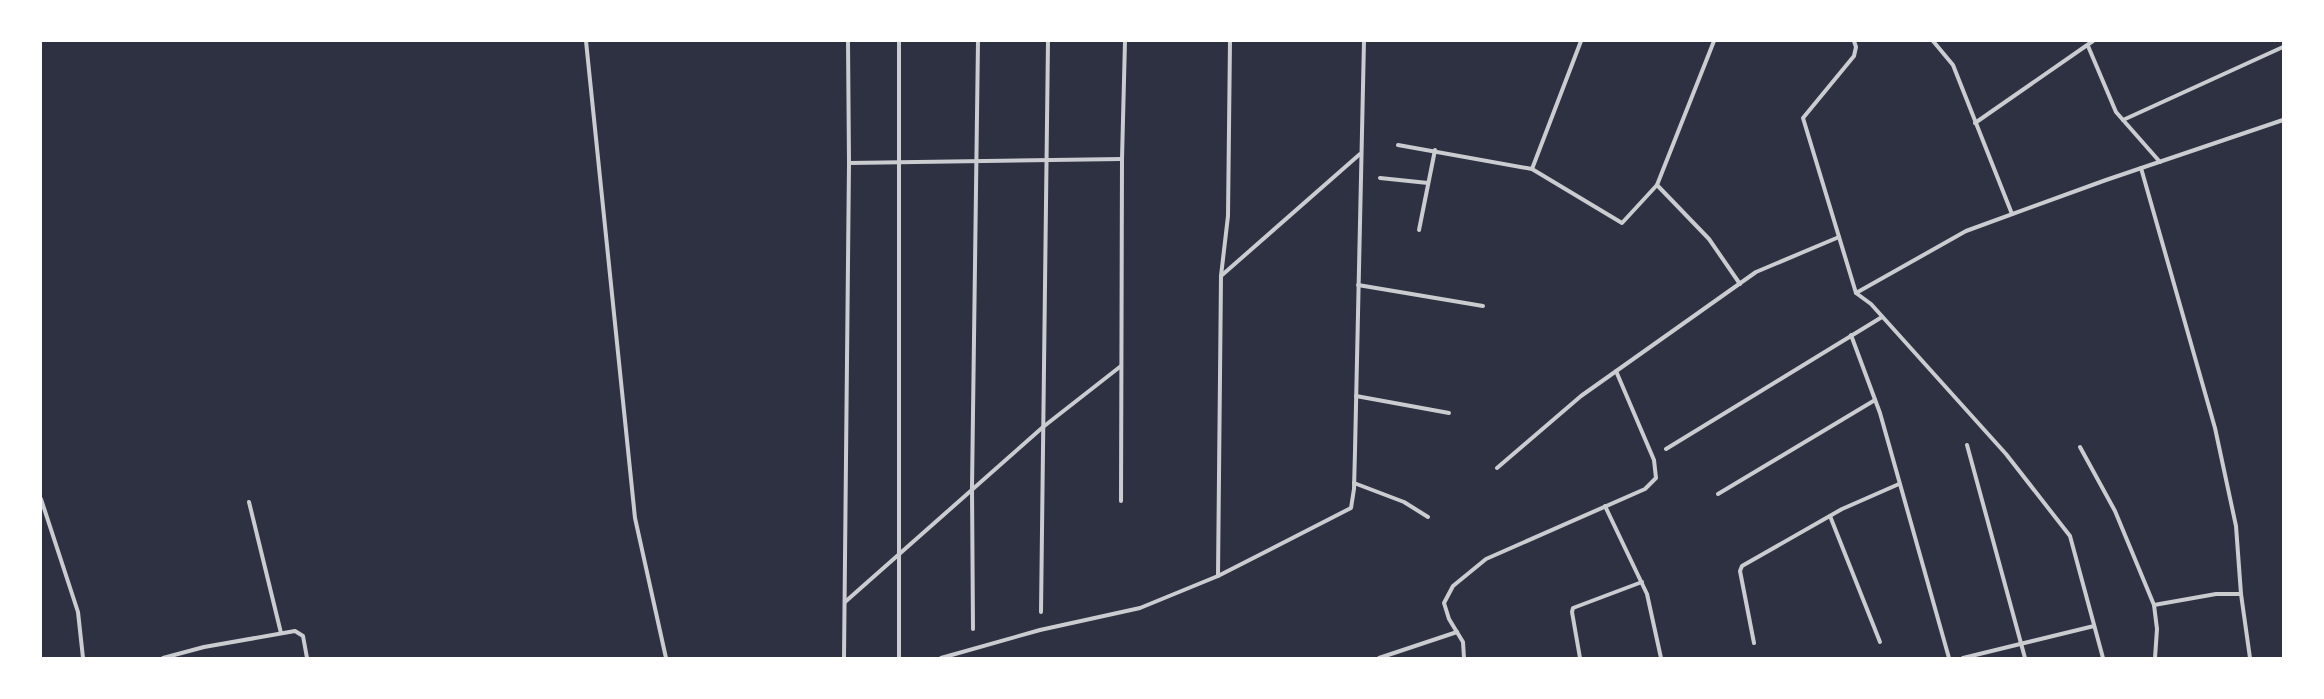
<svg xmlns="http://www.w3.org/2000/svg" width="2324" height="699" font-family="'Alegreya Sans',sans-serif">
<style>
.lines{fill:none;stroke-linecap:round;stroke-linejoin:round}
.minor{stroke:#caccd0;stroke-width:4}
</style>
<rect width="100%" height="100%" fill="#2d3142"/>
<g class="lines">
<g class="minor">
<path d="M586 41 635 518 666 658"/>
<path d="M899 41V658"/>
<path d="M1854 41 1856 47 1854 56 1803 118 1856 293 1871 304 2006 454 2070 536 2103 658"/>
<path d="M1933 41 1953 65 2012 214"/>
<path d="M2088 46 2116 112 2160 162"/>
<path d="M2123 120 2283 47"/>
<path d="M1975 123 2093 41"/>
<path d="M1398 145 1532 169 1622 223 1657 185 1714 41"/>
<path d="M849 163 1122 159"/>
<path d="M2141 168 2215 428 2236 526 2241 594 2250 658"/>
<path d="M1532 169 1581 41"/>
<path d="M1380 178 1428 183"/>
<path d="M1657 185 1709 239 1740 284"/>
<path d="M1419 230 1435 150"/>
<path d="M1221 276 1360 154"/>
<path d="M1358 285 1483 306"/>
<path d="M1856 293 1966 231 2106 180 2283 120"/>
<path d="M1851 335 1880 413 1949 658"/>
<path d="M1356 396 1449 413"/>
<path d="M1967 445 2025 658"/>
<path d="M2080 447 2115 511 2154 605 2216 594H2241"/>
<path d="M1666 449 1882 317"/>
<path d="M1497 468 1581 396 1756 272 1839 237"/>
<path d="M1354 483 1404 502 1428 517"/>
<path d="M1718 494 1875 400"/>
<path d="M41 499 78 612 83 658"/>
<path d="M1121 501 1122 159 1125 41"/>
<path d="M249 502 281 633"/>
<path d="M1605 506 1647 594 1661 658"/>
<path d="M1830 516 1880 642"/>
<path d="M1218 576 1221 276 1228 216 1230 41"/>
<path d="M845 602 1043 427 1121 366"/>
<path d="M2154 605 2157 629 2155 658"/>
<path d="M1041 612 1048 41"/>
<path d="M973 629 972 488 978 41"/>
<path d="M1754 643 1740 571 1742 566 1842 509 1899 484"/>
<path d="M163 658 204 647 295 631 303 636 307 658"/>
<path d="M844 658 849 163 848 41"/>
<path d="M941 658 1040 630 1140 608 1218 576 1351 508 1354 489 1355 451 1364 41"/>
<path d="M1379 658 1457 632"/>
<path d="M1464 658 1463 642 1449 619 1444 603 1453 586 1486 559 1645 489 1656 478 1654 460 1616 371"/>
<path d="M1580 658 1572 612 1573 608 1642 582"/>
<path d="M1963 658 2094 626"/>
</g>
</g>
<rect width="2324" height="699" fill="none" stroke="#ffffff" stroke-width="84"/>
</svg>
